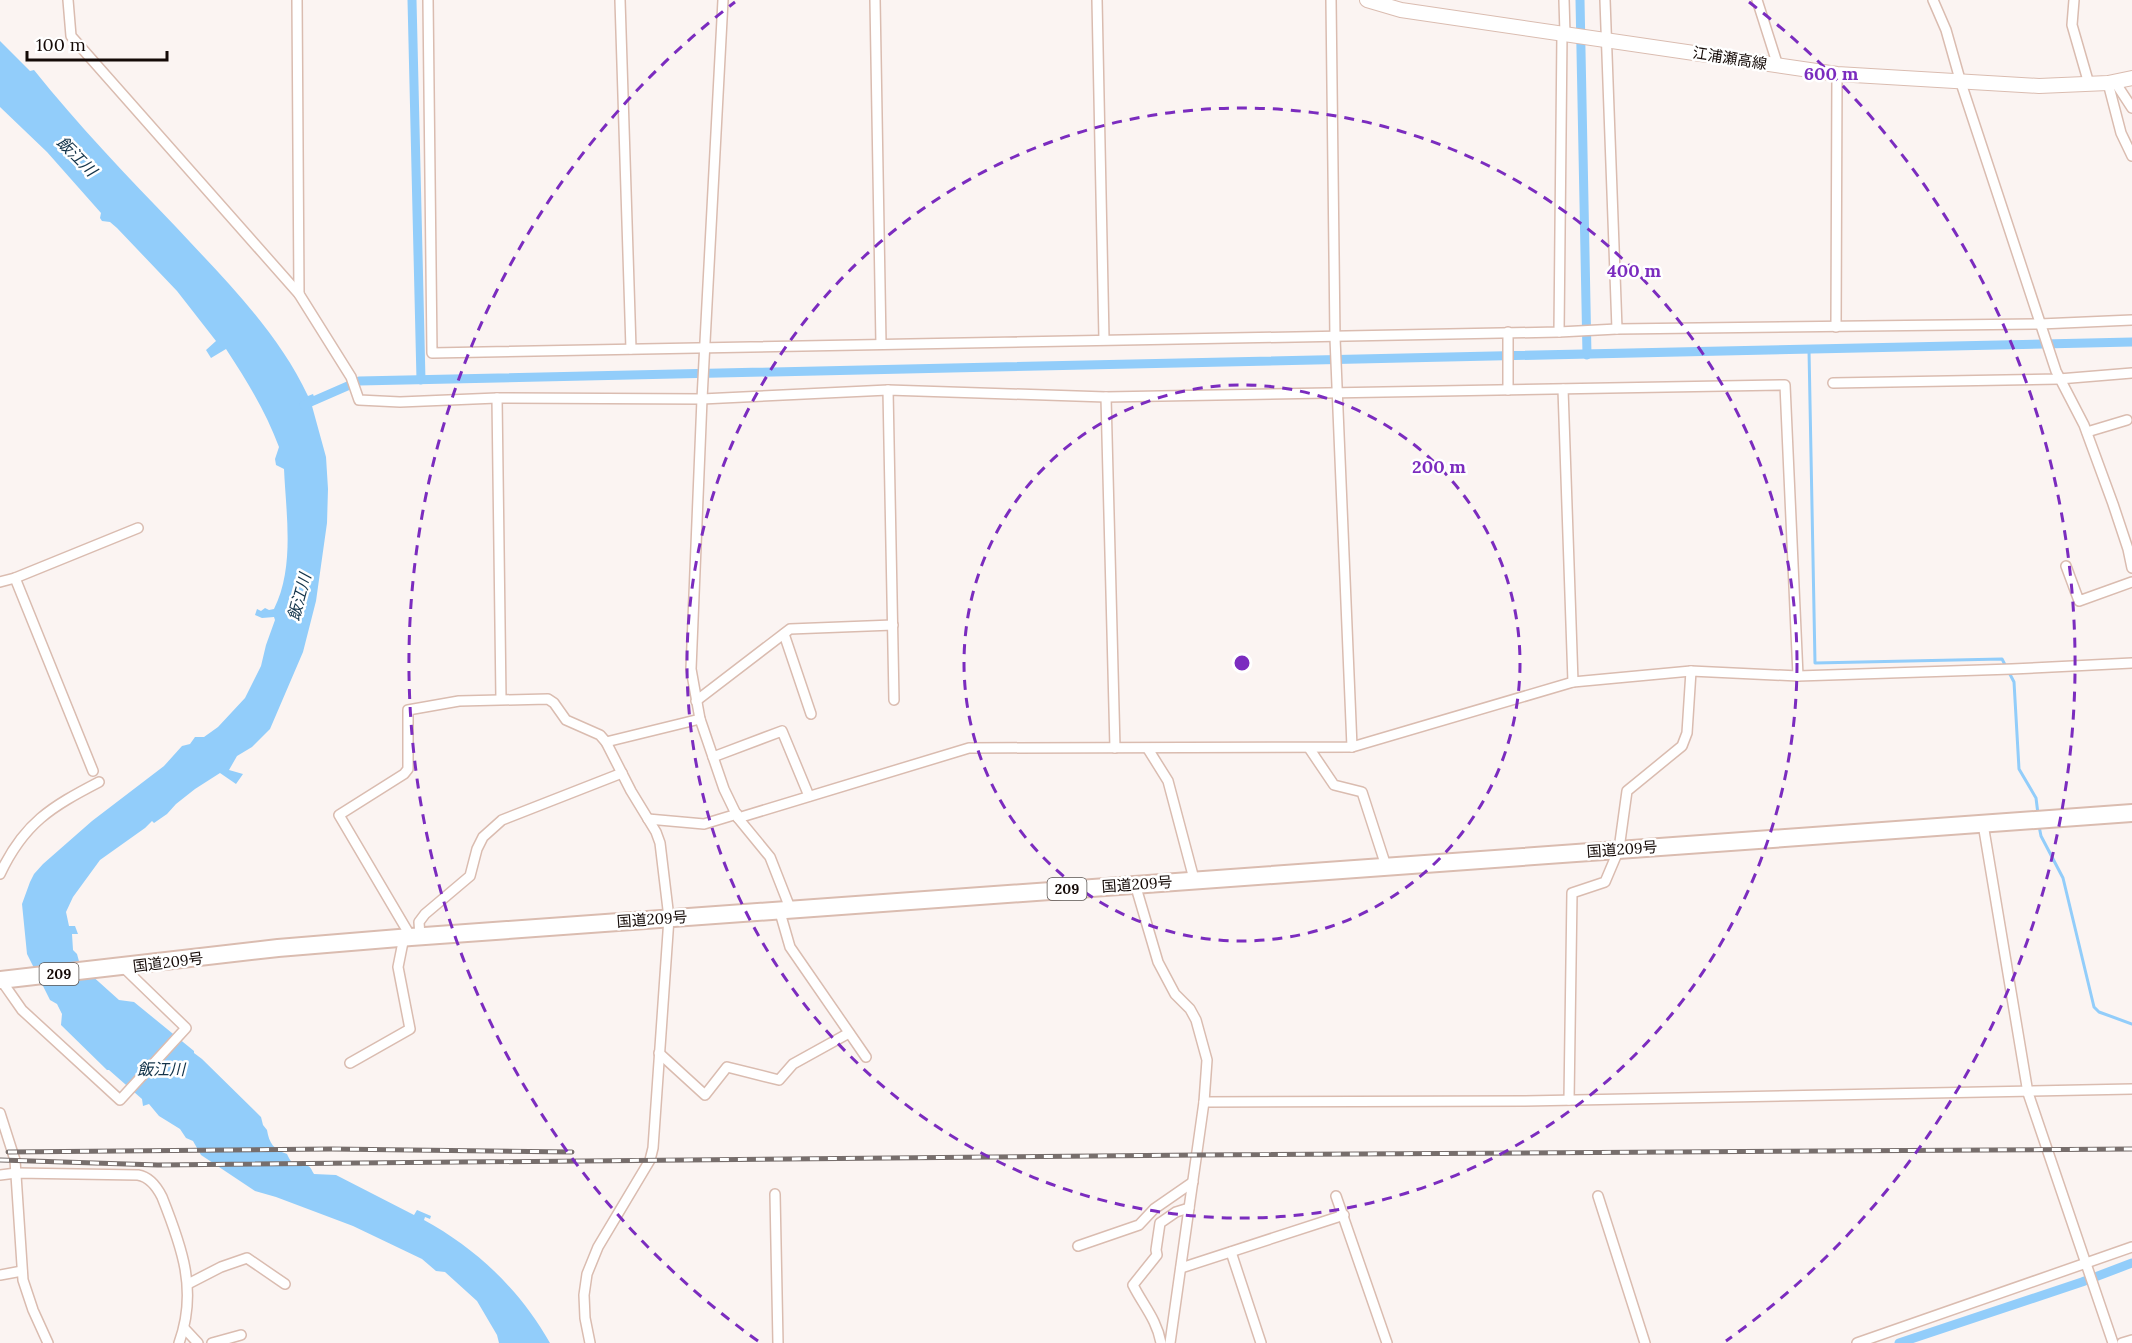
<svg xmlns="http://www.w3.org/2000/svg" width="2132" height="1343" font-family="Lora,'Noto Sans JP',serif">
<style>
.water{fill:#92cdfa}
.lines{fill:none;stroke-linecap:round;stroke-linejoin:round}
.stream{stroke:#92cdfa;stroke-width:3}
.canal{stroke:#92cdfa;stroke-width:9}
.street-casing{stroke:#dabcb0;stroke-width:12}
.secondary-casing{stroke:#dabcb0;stroke-width:16}
.highway-casing{stroke:#dabcb0;stroke-width:20}
.street{stroke:#fff;stroke-width:9}
.secondary{stroke:#fff;stroke-width:14}
.highway{stroke:#fff;stroke-width:16}
.rail-casing{stroke:#776e6c;stroke-width:5}
.rail{stroke:#fff;stroke-width:3;stroke-dasharray:9;stroke-linecap:butt}
.ring{fill:none;stroke:#7b2cbf;stroke-width:3;stroke-dasharray:10 8}
.labels{text-anchor:middle;dominant-baseline:central;stroke-width:5;stroke-linejoin:round;paint-order:stroke}
.shield{fill:#fff;stroke:#5a5451;stroke-width:1.5}
.shield-label{font-size:14px;font-weight:bold;fill:#140a07}
.street-label{font-size:15px;fill:#140a07;stroke:#fff}
.water-label{font-size:16px;font-style:italic;fill:#123349;stroke:#fff}
.centre{fill:#7b2cbf;stroke:#fff;stroke-width:3}
.ring-label{font-size:18px;text-anchor:middle;font-weight:bold;fill:#7b2cbf;stroke:#fff;stroke-width:5;stroke-linejoin:round;paint-order:stroke}
</style>
<rect width="100%" height="100%" fill="#fbf4f2"/>
<path class="water" d="M0 41 30 71 34 70C78 125 127 176 176 227 225 280 277 330 308 396L313 394 316 402 312 406 326 457 328 489 327 523 316 601 303 652 270 729 252 747 237 756 229 770 243 774 236 784 220 773 195 789 176 804 167 814 154 823 152 821 145 828 100 860 73 897 66 912 69 926H75L78 934H72L73 950 77 954 80 965 119 1000 134 1002 194 1051V1053L202 1059 261 1117 263 1125 267 1130C269 1143 274 1150 287 1154 294 1171 298 1159 308 1166 311 1167 312 1171 314 1174L336 1175 414 1215 417 1210 431 1216 430 1219 425 1217 424 1220C477 1249 520 1290 550 1343H499L497 1335 477 1301 445 1272 436 1271 422 1259 353 1226 276 1197 255 1191 201 1155 193 1141 186 1138 180 1129 159 1116 149 1104 143 1106 142 1099 109 1070H107L61 1025 62 1014 57 1004 50 1000 27 954 22 904 30 882 34 874 43 864 92 821 164 766 182 746 190 744 195 737H204L218 727 245 698 261 666 266 645 275 620 274 617 262 618 255 615 257 609 261 611 265 608 269 610 274 609C295 567 286 514 284 469L276 465 275 459 279 447C266 412 247 381 226 349L211 358 206 350 216 341 177 291 117 228 110 222 102 221 100 218 101 213 47 152 0 107Z"/>
<g class="lines">
<g class="stream">
<path d="M1809 350 1815 663 2002 659 2014 682 2019 769 2036 798 2038 814"/>
<path d="M2039 826 2041 836 2063 878 2094 1007 2099 1012 2132 1024"/>
</g>
<g class="canal">
<path d="M412 0 421 380"/>
<path d="M1580 0 1587 355"/>
<path d="M304 405 359 381 2132 342"/>
<path d="M1899 1343 2082 1282 2132 1263"/>
</g>
<g class="street-casing">
<g id="street">
<path d="M68 0 71 36 299 294 351 377 359 400 400 402 497 398 702 399 888 390 1106 397 1785 385 1798 676"/>
<path d="M297 0 299 294"/>
<path d="M428 0 432 353 1559 332 1562 34"/>
<path d="M620 0 631 349"/>
<path d="M723 0 702 399 691 669 700 719 724 789 738 818 770 857 790 908"/>
<path d="M875 0 881 344"/>
<path d="M1097 0 1104 339"/>
<path d="M1331 0 1335 338 1352 747"/>
<path d="M1564 0 1565 34"/>
<path d="M1605 0 1617 329 2040 324 2132 320"/>
<path d="M1757 0 1778 66"/>
<path d="M1933 0 1946 30 1961 83 2056 371 2084 425 2113 504 2128 549 2132 568"/>
<path d="M2074 0 2072 25 2089 84"/>
<path d="M2115 82 2132 108"/>
<path d="M2108 83 2121 133 2132 156"/>
<path d="M1836 327 1837 74"/>
<path d="M1559 332 1617 329"/>
<path d="M1833 383 2059 379 2132 373"/>
<path d="M1563 389 1573 682"/>
<path d="M888 390 894 700"/>
<path d="M1508 390V332"/>
<path d="M1106 397 1115 748"/>
<path d="M497 398 501 699"/>
<path d="M2087 432 2127 420"/>
<path d="M2066 566 2079 601 2132 582"/>
<path d="M15 578 93 771"/>
<path d="M0 582 15 578 138 528"/>
<path d="M784 634 811 714"/>
<path d="M696 701 790 629 893 625"/>
<path d="M606 742 700 719"/>
<path d="M1309 748 1334 785 1362 792 1386 866"/>
<path d="M1148 749 1168 781 1194 879"/>
<path d="M713 757 782 731 809 796"/>
<path d="M738 818 969 748 1352 747 1573 682 1691 671 1798 676 2012 669 2132 663"/>
<path d="M648 819 704 824 737 814"/>
<path d="M1983 824 2028 1093 2113 1343"/>
<path d="M0 874C24 823 51 807 99 782"/>
<path d="M1135 884 1158 962 1175 994 1190 1009 1196 1020 1207 1060 1204 1102 1170 1343"/>
<path d="M779 909 790 947 866 1057"/>
<path d="M420 936 419 922 425 914 470 876 477 849 483 837 502 820 622 773"/>
<path d="M411 937 339 815 404 774 408 769V710L459 701 548 699 554 703 566 720 600 735 606 742 631 791 656 832 660 843 669 918 653 1148 650 1160 598 1247 587 1274 584 1295 585 1318 590 1343"/>
<path d="M1 980 22 1010 120 1100 186 1028 123 967"/>
<path d="M659 1053 705 1095 727 1067 779 1080 793 1064 849 1033"/>
<path d="M350 1063 410 1029 398 967 404 937"/>
<path d="M1569 1100 1572 893 1605 882 1619 849 1627 791 1682 746 1687 733 1691 671"/>
<path d="M1204 1102 1525 1101 2132 1089"/>
<path d="M0 1113 15 1160 23 1280 33 1310 48 1343"/>
<path d="M0 1175 16 1173 138 1175C150 1177 157 1187 162 1197 182 1247 198 1291 179 1343"/>
<path d="M775 1194 778 1343"/>
<path d="M1336 1196 1387 1343"/>
<path d="M1598 1196 1645 1343"/>
<path d="M1078 1246 1139 1225 1154 1209 1193 1182"/>
<path d="M1231 1252 1261 1343"/>
<path d="M1181 1268 1344 1215"/>
<path d="M0 1275 22 1271"/>
<path d="M188 1284 221 1267 247 1258 285 1284"/>
<path d="M184 1328 198 1343"/>
<path d="M212 1343 241 1335"/>
<path d="M1161 1343C1157 1320 1143 1305 1133 1285L1157 1255 1156 1250 1160 1223 1176 1212 1189 1208"/>
<path d="M1857 1343 2132 1247"/>
<path d="M2122 1343 2132 1340"/>
</g>
</g>
<g class="secondary-casing">
<path id="secondary" d="M1367 0 1401 10 1837 74 2039 86 2108 83 2132 78"/>
</g>
<g class="highway-casing">
<path id="highway" d="M0 980 278 948 411 937 2132 813"/>
</g>
<use href="#street" class="street"/>
<use href="#secondary" class="secondary"/>
<use href="#highway" class="highway"/>
<g class="rail-casing">
<g id="rail">
<path d="M8 1152 331 1149 572 1152"/>
<path d="M0 1160 158 1165 1197 1155 2132 1149"/>
</g>
</g>
<use href="#rail" class="rail"/>
</g>
<g class="ring">
<circle cx="1242" cy="663" r="278"/>
<circle cx="1242" cy="663" r="555"/>
<path d="M758 1341A833 833 0 0 1 735 2M1749 2A833 833 0 0 1 1726 1341"/>
</g>
<g class="labels">
<g class="shield">
<rect x="1047.5" y="878" width="39" height="22" rx="4.5"/>
<rect x="39.5" y="963" width="39" height="22" rx="4.5"/>
</g>
<g class="shield-label">
<text x="1067" y="889">209</text>
<text x="59" y="974">209</text>
</g>
<g class="street-label">
<text transform="translate(1730 58) rotate(9)">江浦瀬高線</text>
<text transform="translate(1622 849) rotate(-4)">国道209号</text>
<text transform="translate(1137 884) rotate(-4)">国道209号</text>
<text transform="translate(652 919) rotate(-4)">国道209号</text>
<text transform="translate(168 962) rotate(-7)">国道209号</text>
</g>
<g class="water-label">
<text transform="translate(77 156) rotate(45)">飯江川</text>
<text transform="translate(299 597) rotate(-75)">飯江川</text>
<text x="161" y="1069">飯江川</text>
</g>
</g>
<circle cx="1242" cy="663" r="9" class="centre"/>
<g class="ring-label">
<text x="1831" y="80">600 m</text>
<text x="1634" y="277">400 m</text>
<text x="1439" y="473">200 m</text>
</g>
<path d="M27 51v9h140v-9" fill="none" stroke="#140a07" stroke-width="3"/>
<text x="36" y="51" font-size="18" fill="#140a07" stroke="#ffffff" stroke-width="4.5" paint-order="stroke">100 m</text>
</svg>
